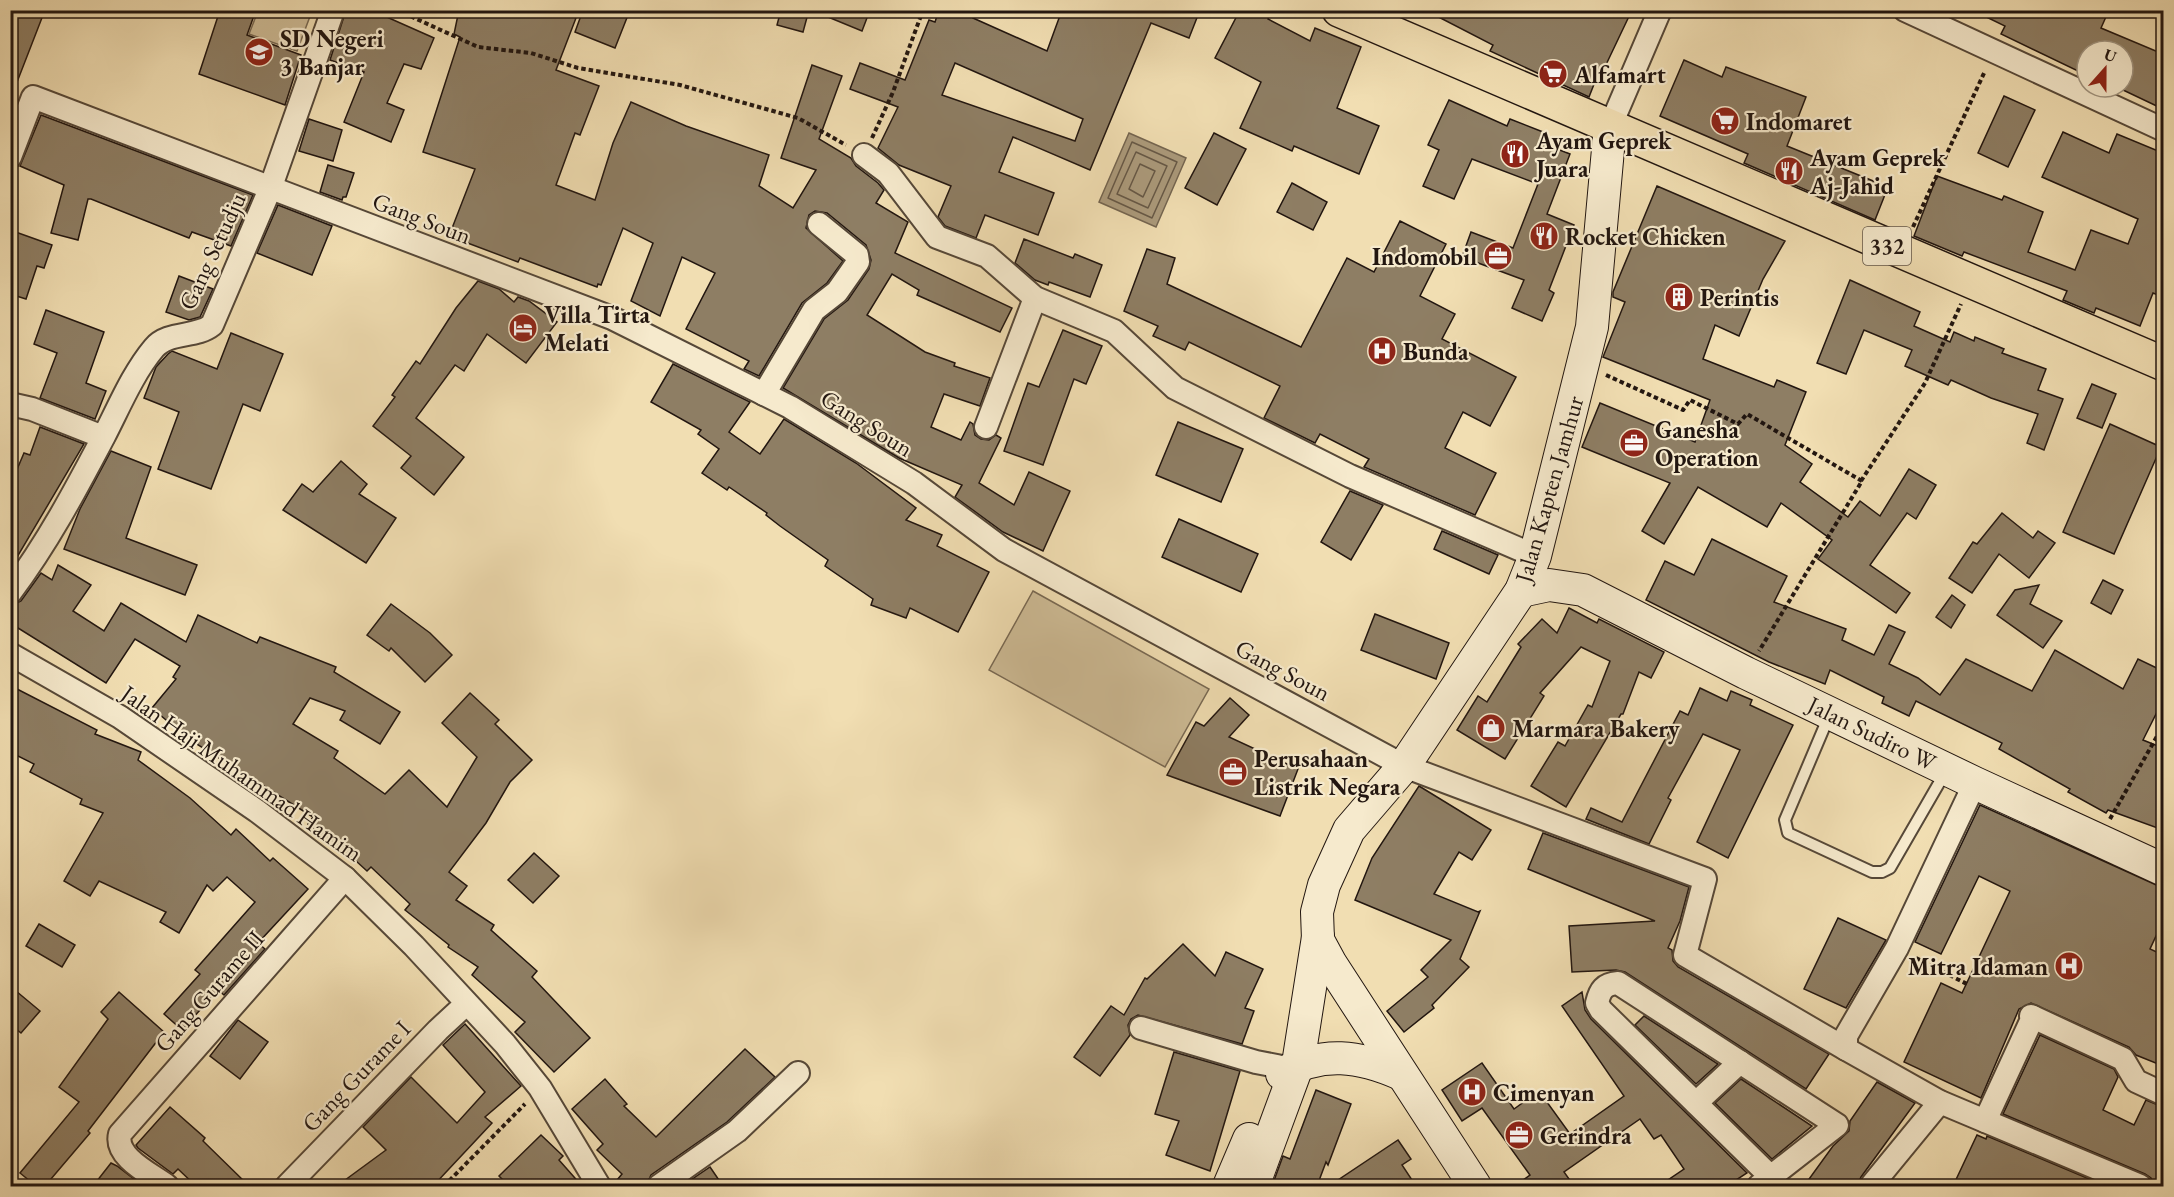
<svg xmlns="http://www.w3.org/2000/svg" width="2174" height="1197" font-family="'EB Garamond',serif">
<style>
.green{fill:#cebc96;stroke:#786953;stroke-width:1.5}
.water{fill:#ab9a7b;stroke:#746550;stroke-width:1.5}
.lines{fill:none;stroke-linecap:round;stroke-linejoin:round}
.shore{stroke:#665846;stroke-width:1.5}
.building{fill:#8e7e64;stroke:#221610;stroke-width:1.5;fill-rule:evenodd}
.lane-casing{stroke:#564838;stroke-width:14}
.street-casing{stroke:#564838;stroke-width:26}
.secondary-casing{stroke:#221610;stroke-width:34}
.primary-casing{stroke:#221610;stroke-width:36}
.path{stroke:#221610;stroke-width:4;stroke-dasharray:4.5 3;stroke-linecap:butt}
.lane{stroke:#f6eacd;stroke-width:10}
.street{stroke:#f6eacd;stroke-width:22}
.secondary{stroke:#f6eacd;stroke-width:32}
.primary{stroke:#f1deb2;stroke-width:33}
.labels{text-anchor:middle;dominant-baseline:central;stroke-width:4.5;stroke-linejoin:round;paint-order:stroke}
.shield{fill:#f6eacd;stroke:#625649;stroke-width:1.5}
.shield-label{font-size:22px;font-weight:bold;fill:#221610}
.poi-label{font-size:24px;font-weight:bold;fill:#221610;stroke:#f6eacd;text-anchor:start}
.street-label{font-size:24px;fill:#221610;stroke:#f6eacd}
</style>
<rect width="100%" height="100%" fill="#f1deb2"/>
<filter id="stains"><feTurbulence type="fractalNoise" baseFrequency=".00333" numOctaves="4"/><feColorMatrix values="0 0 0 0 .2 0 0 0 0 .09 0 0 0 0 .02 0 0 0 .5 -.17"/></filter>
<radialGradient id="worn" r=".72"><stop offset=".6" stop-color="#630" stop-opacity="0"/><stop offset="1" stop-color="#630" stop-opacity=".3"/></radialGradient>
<g class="green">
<path d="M258 11H312L297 51 249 34Z"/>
<path d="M1033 591 1209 689 1165 767 989 670Z"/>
</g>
<path class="water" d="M1129 133 1186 158 1156 227 1099 202Z"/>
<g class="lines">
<g class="shore">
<path d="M1132 142 1177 162 1152 218 1108 198Z"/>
<path d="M1136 152 1167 166 1148 208 1117 194Z"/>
<path d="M1140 164 1155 171 1143 197 1129 189Z"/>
</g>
</g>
<g class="building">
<path d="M10 10H45L12 95 10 94Z"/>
<path d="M220 10H256L247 35 301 55 285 105 199 74Z"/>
<path d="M346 10H371L434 38 421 69 404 64 387 103 404 110 391 142 344 122 364 72 330 60Z"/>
<path d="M459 10H557L576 18 556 70 599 86 580 135 575 133 556 185 595 200 613 143 631 102 686 126 769 155 759 186 793 208 816 170 781 158 812 65 842 76 819 139 851 158 856 166 878 183 884 190 876 203 908 222 895 253 1012 308 1000 332 917 295 919 290 892 274 867 315 925 352 955 363 954 366 990 378 980 406 944 394 931 427 961 440 970 422 973 424 975 435 981 439 989 440 996 435 1001 438 979 483 1014 505 1029 472 1070 491 1043 551 1003 532 955 497 962 485 899 458 783 388 824 319 848 300 869 269 871 260 866 245 827 213 815 211 809 215 806 228 843 261 827 283 802 303 759 376 744 369 749 361 686 329 715 273 682 257 660 316 631 301 653 243 623 228 601 285 598 284 597 287 520 258 518 262 449 236 475 169 423 152 460 37 454 34Z"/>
<path d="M583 10H630L615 48 575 32Z"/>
<path d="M781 10H809L803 32 777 25Z"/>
<path d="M811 10H870L862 31Z"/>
<path d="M939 10H976L973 18 1047 51 1062 10H1200L1189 38 1151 23 1090 170 1013 137 999 172 1054 193 1038 235 985 215 976 238 945 226 938 217 951 186 899 165 878 148 898 107 850 89 860 63 905 80 929 20 935 22ZM955 63 1083 119 1075 141 942 95Z"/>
<path d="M1240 10H1273L1268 19 1310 41 1315 28 1361 47 1337 108 1379 126 1359 174 1294 146 1292 151 1240 128 1261 82 1215 58Z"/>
<path d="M1425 10H1632L1603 71 1600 69 1589 97 1490 51 1493 45Z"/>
<path d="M1972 10H2109L2101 28 2163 54V109L2123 90V51H2087L2080 72 2001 34 2005 26Z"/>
<path d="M1684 60 1722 77 1726 67 1806 97 1787 146 1888 187 1875 220 1744 163 1748 154 1660 116Z"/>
<path d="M2004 96 2035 110 2008 167 1978 153Z"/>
<path d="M1449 100 1507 126 1510 119 1543 132 1539 142 1570 154 1547 214 1574 225 1549 290 1554 293 1542 321 1512 308 1524 280 1462 257 1471 232 1513 248 1538 184 1472 159 1454 199 1423 186 1439 150 1428 145Z"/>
<path d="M41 115 253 195 231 246 192 232 189 238 91 199H88L78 240 51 233 64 185 20 166Z"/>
<path d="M309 119 342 130 333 161 299 151Z"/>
<path d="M2063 132 2109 153 2117 134 2163 153V297L2153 293 2140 326 2096 308 2094 313 2063 300 2067 291 1964 252 1962 256 1914 236 1937 176 2002 200 2004 196 2043 212 2028 252 2075 270 2091 230 2128 244 2138 219 2042 177Z"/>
<path d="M1214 133 1246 149 1217 205 1185 188Z"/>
<path d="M328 165 354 173 346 197H343L342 200 320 192Z"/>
<path d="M1292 183 1327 202 1313 230 1277 212Z"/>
<path d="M1657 186 1785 241 1763 279 1739 336 1715 325 1703 359 1774 387 1777 380 1806 392 1785 445 1812 464 1800 482 1848 517 1860 501 1880 516 1909 469 1936 485 1916 519 1907 513 1870 565 1910 593 1896 613 1818 559 1832 540 1781 503 1767 527 1698 487 1664 544 1642 531 1670 483 1582 447 1600 403 1695 442 1710 400 1603 357 1625 302 1613 297V292Z"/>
<path d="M278 205 332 226 312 275 257 253Z"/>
<path d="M1400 221 1446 244 1420 296 1455 314 1442 339 1516 377 1490 426 1463 412 1445 448 1496 473 1475 515 1364 467 1369 459 1320 434 1315 443 1264 418 1280 386 1189 342 1185 350 1153 336 1158 326 1124 311 1147 249 1175 258 1167 284 1301 347 1347 258 1374 272Z"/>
<path d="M10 230 52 245 44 268 37 266 26 299 10 294Z"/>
<path d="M1024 239 1073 258 1075 254 1102 265 1090 297 1049 282 1048 285 1035 280 1015 263Z"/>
<path d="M179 276 213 289 200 317 189 320 166 312Z"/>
<path d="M1850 280 1920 312 1914 326 1950 342 1954 332 1974 341 1975 337 2004 349 2002 353 2046 369 2038 390 2063 399 2044 450 2027 443 2038 414 1991 398 1951 380 1948 385 1905 366 1912 350 1864 330 1846 374 1817 363Z"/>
<path d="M478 281 499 289 514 302 518 297 529 301 557 322 526 363 487 334 464 371 455 365 416 418 464 457 434 495 401 468 411 456 373 426 395 397 392 395 416 361 420 364 456 308Z"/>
<path d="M46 310 104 332 86 383 106 391 95 419 40 398 57 353 34 344Z"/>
<path d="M1063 330 1102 346 1086 384 1074 379 1043 465 1004 451 1028 383 1039 387Z"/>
<path d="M231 333 283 354 260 411 243 404 211 489 158 469 179 412 144 398 156 367 168 354 172 351 217 369Z"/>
<path d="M673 364 750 402 729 432 760 454 784 419 856 463 916 508 906 520 942 535 937 546 989 572 958 632 910 608 906 618 871 605 873 599 825 566 828 560 780 526 766 515 767 513 729 487 727 490 702 473 719 449 698 434 701 430 651 402Z"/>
<path d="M2092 384 2116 394 2102 428 2077 418Z"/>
<path d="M1178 422 1243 449 1221 502 1156 475Z"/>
<path d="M2110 424 2161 447 2114 554 2063 532Z"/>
<path d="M40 427 84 444 10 569V486L24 453 30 455Z"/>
<path d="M111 451 151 467 126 538 197 565 185 595 64 549 80 509Z"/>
<path d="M341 461 367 484 359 494 396 518 366 563 283 510 302 484 313 492Z"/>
<path d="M1350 491 1383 505 1351 560 1321 542Z"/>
<path d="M2002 513 2033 538 2038 531 2055 543 2029 578 1999 554 1972 593 1949 578 1973 542 1977 544Z"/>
<path d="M1179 519 1258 554 1241 592 1162 557Z"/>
<path d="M1442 531 1498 555 1489 574 1434 549Z"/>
<path d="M1712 539 1787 576 1774 602 1846 629 1842 640 1874 655 1889 625 1905 632 1889 664 1918 678 1940 695 1966 659 2032 691 2055 650 2123 689 2138 659 2163 671V700L2143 740 2163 748V830L2108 810 2106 813 2068 792 2070 789 1999 749 2002 743 1916 701 1909 716 1882 703 1884 697 1830 670 1825 684 1769 662 1646 600 1665 561 1694 575Z"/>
<path d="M58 565 91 585 73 611 104 631 121 603 186 642 198 615 257 643 260 637 336 667 334 672 400 712 380 744 340 720 345 711 310 698 293 724 338 751 334 758 385 794 409 770 447 807 477 757 442 723 470 693 499 720 495 724 532 760 510 782 486 823 449 872 467 886 456 900 494 925 491 930 537 971 532 977 590 1038 554 1072 515 1032 525 1022 472 975 478 967 448 947 449 945 405 910 410 904 371 867 367 871 344 850 308 824 313 817 187 738 152 708 176 679 173 677 180 666 135 639 106 683 10 623V606L21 601 41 573 52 580Z"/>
<path d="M2103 580 2123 590 2111 614 2091 603Z"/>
<path d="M2039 585 2030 604 2062 621 2043 648 1997 615 2015 590Z"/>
<path d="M1952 595 1965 605 1951 628 1936 617Z"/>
<path d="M391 604 430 633 452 655 425 682 391 648 389 651 367 635Z"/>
<path d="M1569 608 1597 623 1599 619 1664 652 1651 678 1639 672 1623 714H1621L1566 807 1531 786 1558 742 1565 746 1588 705 1592 707 1610 661 1581 647 1540 693 1544 696 1505 759 1457 730 1478 696 1487 702 1521 647 1518 644 1542 619 1557 633Z"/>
<path d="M1375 614 1449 643 1436 679 1361 650Z"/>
<path d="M1700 688 1727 701 1731 691 1752 700 1750 705 1793 725 1728 858 1697 842 1740 750 1703 734 1668 798 1671 800 1649 844 1586 819 1591 808 1622 822 1680 711 1688 715Z"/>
<path d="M17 689 97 730 95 734 141 752 138 760 190 798 231 835 236 829 270 861 273 858 308 889 258 943 265 949 224 995 218 990 182 1030 164 1014 200 974 195 970 255 902 227 877 213 891 207 885 179 933 160 922 166 912 99 881 90 896 64 881 103 813 80 804 82 799 30 772 34 764 10 752V703Z"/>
<path d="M1230 698 1249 715 1229 737 1298 769 1280 816 1167 775 1196 722 1204 726Z"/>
<path d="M1419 786 1491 830 1472 860 1459 852 1434 894 1478 912 1480 911 1460 959 1469 967 1432 1005 1434 1008 1404 1032 1387 1011 1428 977 1421 970 1451 940 1355 900 1372 858Z"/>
<path d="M1980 805 2163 888V921L2150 949 2163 955V1066L2136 1055 2129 1047 2031 1003 2019 1009 1981 1098 1904 1062 1941 983 1962 993 2010 891 1979 876 1941 954 1915 942Z"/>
<path d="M1543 833 1689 887 1680 921 1668 948 1672 950 1673 961 1678 967 1829 1054 1806 1089 1625 972 1616 970 1572 972 1569 926 1655 921 1528 869Z"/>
<path d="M534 853 559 876 533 903 508 880Z"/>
<path d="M1838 918 1886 940 1846 1008 1804 989Z"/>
<path d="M39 924 75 945 62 967 26 946Z"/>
<path d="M1183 944 1215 976 1226 952 1263 969 1245 1008 1254 1011 1242 1044 1138 1015 1131 1019 1128 1025 1130 1035 1100 1076 1074 1057 1111 1006 1124 1015 1145 978 1147 979Z"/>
<path d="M10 986 40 1011 21 1033 10 1024Z"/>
<path d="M119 992 164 1032 88 1131 90 1133 45 1186H36L20 1173 79 1102 59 1087 108 1019 101 1012Z"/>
<path d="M1582 992 1585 1010 1591 1019 1747 1173 1727 1186H1659L1684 1169 1661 1135 1654 1139 1640 1119 1564 1172 1574 1186H1515L1530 1175 1482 1108 1462 1121 1442 1090 1482 1063 1514 1109 1539 1091 1570 1134 1624 1096 1562 1006Z"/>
<path d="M1644 1016 1718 1064 1696 1084 1635 1025Z"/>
<path d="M238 1020 268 1042 240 1079 210 1056Z"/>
<path d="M465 1024 521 1086 485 1117 492 1123 433 1186H337L386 1150 363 1127 411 1077 457 1123 485 1092 443 1045Z"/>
<path d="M2040 1035 2114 1069 2118 1077 2103 1110 2134 1125 2146 1100 2163 1107V1186H2153L2151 1178 2145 1174 2003 1114Z"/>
<path d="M745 1049 775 1077 727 1122 651 1175 646 1186H612L622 1174 597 1150 603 1144 572 1109 605 1079 627 1104 624 1106 656 1137Z"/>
<path d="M1174 1052 1240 1071 1210 1171 1166 1155 1179 1121 1155 1114Z"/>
<path d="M1741 1079 1812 1126 1772 1159 1715 1103Z"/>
<path d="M1877 1082 1915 1103 1861 1177 1857 1186H1804L1833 1146 1849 1131 1850 1121Z"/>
<path d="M1316 1090 1351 1104 1328 1165 1326 1162 1317 1186H1272L1283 1156 1290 1159Z"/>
<path d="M170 1107 205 1138 203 1141 249 1186H196L178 1169 173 1174 138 1148 136 1145Z"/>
<path d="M541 1135 563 1156 559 1160 582 1186H509L499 1176Z"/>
<path d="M1977 1135 1986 1139 1987 1136 2106 1186H1953Z"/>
<path d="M1398 1140 1411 1159 1402 1165 1416 1186H1329Z"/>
<path d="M111 1163 117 1166 143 1186H93Z"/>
<path d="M710 1167 723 1186H682Z"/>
</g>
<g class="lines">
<g class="lane-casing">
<path id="lane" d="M1829 716 1785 820 1788 833 1872 872H1882L1890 868 1946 771"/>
</g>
<g class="street-casing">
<g id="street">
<path d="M1905 10 2164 130"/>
<path d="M1610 127 1660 10"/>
<path d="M864 155 888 173 937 237 987 256 1035 298 1114 331 1175 388 1350 476 1535 556"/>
<path d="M10 157 33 97 612 318 790 407 914 483 1004 550 1404 766 1705 879 1685 955 1846 1049"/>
<path d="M764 394 814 310 837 292 858 262 857 255 819 224"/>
<path d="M10 404 32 409 103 437"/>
<path d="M986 427 1035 298"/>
<path d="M10 593C48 542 75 491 104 436 119 407 133 373 154 348 168 331 196 338 212 325L270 189 333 10"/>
<path d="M10 654 120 717 257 811 345 878 414 946 505 1044 540 1088 599 1186"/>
<path d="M1975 783 1897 948 1846 1036V1049L1940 1102 2140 1186"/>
<path d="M2033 1017 2123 1059 2136 1081 2164 1094"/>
<path d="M1141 1028 1256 1062 1282 1067"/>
<path d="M1696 1103 1740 1062"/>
<path d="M1985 1121 2033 1017 2031 1016"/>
<path d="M167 1186C151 1174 114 1157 120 1134L345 878"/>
<path d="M287 1186 438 1030 465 1005"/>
<path d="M659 1186 737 1131 798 1073"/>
<path d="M1759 1186 1837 1125 1618 983C1604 984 1600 990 1597 1003L1601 1010 1771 1177"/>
<path d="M1871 1186 1940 1102"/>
</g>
</g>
<g class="secondary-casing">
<g id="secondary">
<path d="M1521 591 1549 585 1583 590 1746 673 1975 783 2164 870"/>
<path d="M1282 1074C1322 1050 1360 1056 1401 1074"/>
<path d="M1229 1186 1249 1139"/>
<path d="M1253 1186 1298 1064 1318 937"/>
<path d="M1475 1186 1331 964 1318 940 1317 912 1324 885 1349 830 1404 766 1521 591 1535 556 1592 327 1610 127"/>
</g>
</g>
<g class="primary-casing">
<path id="primary" d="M1339 10 2164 364"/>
</g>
<g class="path">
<path d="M397 10 478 47 531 53 578 68 680 85 798 118 846 145"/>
<path d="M872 138 893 92 923 10"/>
<path d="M1913 227 1985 71"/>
<path d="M1606 375 1683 410 1690 400 1738 424 1747 414 1862 481 1759 651"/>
<path d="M1861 481 1925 383 1961 304"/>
<path d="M2110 819 2164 724"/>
<path d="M1916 958 1967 984"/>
<path d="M444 1186 525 1104"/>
</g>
<use href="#lane" class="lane"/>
<use href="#street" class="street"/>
<use href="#secondary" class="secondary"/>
<use href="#primary" class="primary"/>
</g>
<defs>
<g id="school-disc" transform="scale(1.5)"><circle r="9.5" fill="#8f2418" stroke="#f6eacd"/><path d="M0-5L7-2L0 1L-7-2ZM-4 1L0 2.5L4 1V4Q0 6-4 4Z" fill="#fff"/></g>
<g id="supermarket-disc" transform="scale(1.5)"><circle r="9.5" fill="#8f2418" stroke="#f6eacd"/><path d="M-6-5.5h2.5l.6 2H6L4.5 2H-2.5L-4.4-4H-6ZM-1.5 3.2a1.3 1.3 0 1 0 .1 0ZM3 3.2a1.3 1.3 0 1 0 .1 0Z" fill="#fff"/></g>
<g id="restaurant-disc" transform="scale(1.5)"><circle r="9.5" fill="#8f2418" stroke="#f6eacd"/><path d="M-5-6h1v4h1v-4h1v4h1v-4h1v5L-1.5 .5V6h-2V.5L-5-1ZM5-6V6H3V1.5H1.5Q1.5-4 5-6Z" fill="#fff"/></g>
<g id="office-disc" transform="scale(1.5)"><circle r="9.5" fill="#8f2418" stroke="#f6eacd"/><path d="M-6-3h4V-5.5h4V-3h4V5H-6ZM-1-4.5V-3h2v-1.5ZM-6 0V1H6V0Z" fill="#fff"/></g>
<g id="building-disc" transform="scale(1.5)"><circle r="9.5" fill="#8f2418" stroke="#f6eacd"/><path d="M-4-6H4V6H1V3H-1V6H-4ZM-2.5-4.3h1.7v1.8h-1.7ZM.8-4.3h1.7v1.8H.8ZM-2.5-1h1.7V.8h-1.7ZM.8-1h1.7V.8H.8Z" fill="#fff"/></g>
<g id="hotel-disc" transform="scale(1.5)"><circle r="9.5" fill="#8f2418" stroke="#f6eacd"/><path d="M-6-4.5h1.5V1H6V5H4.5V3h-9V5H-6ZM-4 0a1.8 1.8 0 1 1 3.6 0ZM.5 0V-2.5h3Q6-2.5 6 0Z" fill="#fff"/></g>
<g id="hospital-disc" transform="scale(1.5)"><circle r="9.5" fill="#8f2418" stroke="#f6eacd"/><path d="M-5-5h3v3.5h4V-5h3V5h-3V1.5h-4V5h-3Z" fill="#fff"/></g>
<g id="shop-disc" transform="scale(1.5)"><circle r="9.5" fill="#8f2418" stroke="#f6eacd"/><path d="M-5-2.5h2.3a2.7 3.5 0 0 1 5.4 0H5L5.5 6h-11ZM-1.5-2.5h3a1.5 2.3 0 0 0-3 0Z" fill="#fff"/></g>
</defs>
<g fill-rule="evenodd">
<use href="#school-disc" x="259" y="52"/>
<use href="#supermarket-disc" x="1553" y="74"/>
<use href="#supermarket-disc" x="1725" y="121"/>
<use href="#restaurant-disc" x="1515" y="154"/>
<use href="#restaurant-disc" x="1789" y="171"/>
<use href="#restaurant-disc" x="1544" y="236"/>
<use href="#office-disc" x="1498" y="256"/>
<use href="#building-disc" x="1679" y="297"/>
<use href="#hotel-disc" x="523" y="328"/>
<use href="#hospital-disc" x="1382" y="351"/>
<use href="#office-disc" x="1634" y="443"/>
<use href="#shop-disc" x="1491" y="728"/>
<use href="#office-disc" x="1233" y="772"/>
<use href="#hospital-disc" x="2069" y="966"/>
<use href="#hospital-disc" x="1472" y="1092"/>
<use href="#office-disc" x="1519" y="1135"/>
</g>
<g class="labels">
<rect class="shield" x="1863" y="227" width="48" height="38" rx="4.5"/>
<g class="shield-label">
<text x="1887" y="246">332</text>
</g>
<g class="poi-label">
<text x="280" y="38">SD Negeri<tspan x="280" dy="28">3 Banjar</tspan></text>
<text x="1574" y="74">Alfamart</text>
<text x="1746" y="121">Indomaret</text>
<text x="1536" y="140">Ayam Geprek<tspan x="1536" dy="28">Juara</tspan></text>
<text x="1810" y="157">Ayam Geprek<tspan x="1810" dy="28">Aj-Jahid</tspan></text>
<text x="1565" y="236">Rocket Chicken</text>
<text x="1477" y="256" text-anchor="end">Indomobil</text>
<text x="1700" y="297">Perintis</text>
<text x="544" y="314">Villa Tirta<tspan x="544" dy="28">Melati</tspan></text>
<text x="1403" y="351">Bunda</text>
<text x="1655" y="429">Ganesha<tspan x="1655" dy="28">Operation</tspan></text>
<text x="1512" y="728">Marmara Bakery</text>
<text x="1254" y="758">Perusahaan<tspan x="1254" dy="28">Listrik Negara</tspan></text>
<text x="2048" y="966" text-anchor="end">Mitra Idaman</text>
<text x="1493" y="1092">Cimenyan</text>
<text x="1540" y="1135">Gerindra</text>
</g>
<g class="street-label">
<text transform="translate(422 218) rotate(21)">Gang Soun</text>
<text transform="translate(212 251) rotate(-65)">Gang Setudju</text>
<text transform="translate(867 423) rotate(32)">Gang Soun</text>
<text transform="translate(1549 489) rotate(-74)">Jalan Kapten Jamhur</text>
<text transform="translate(1283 670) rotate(28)">Gang Soun</text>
<text transform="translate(1872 733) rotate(26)">Jalan Sudiro W</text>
<text transform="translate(242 773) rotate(35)">Jalan Haji Muhammad Hamim</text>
<text transform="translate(209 991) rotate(-49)">Gang Gurame II</text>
<text transform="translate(356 1076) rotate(-46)">Gang Gurame I</text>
</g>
</g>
<rect width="2174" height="1197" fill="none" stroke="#f1deb2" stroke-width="36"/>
<rect x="12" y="12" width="2150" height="1173" fill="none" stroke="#221610" stroke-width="3"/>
<rect x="18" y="18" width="2138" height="1161" fill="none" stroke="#221610" stroke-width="1.5"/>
<g transform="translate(2105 69) rotate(21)"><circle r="28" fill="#f6eacd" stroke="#a19581" stroke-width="1.5"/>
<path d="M0-4.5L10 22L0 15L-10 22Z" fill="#8f2418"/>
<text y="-9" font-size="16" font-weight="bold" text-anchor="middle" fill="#221610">U</text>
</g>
<rect width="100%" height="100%" filter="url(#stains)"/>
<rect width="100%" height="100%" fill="url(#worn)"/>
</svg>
